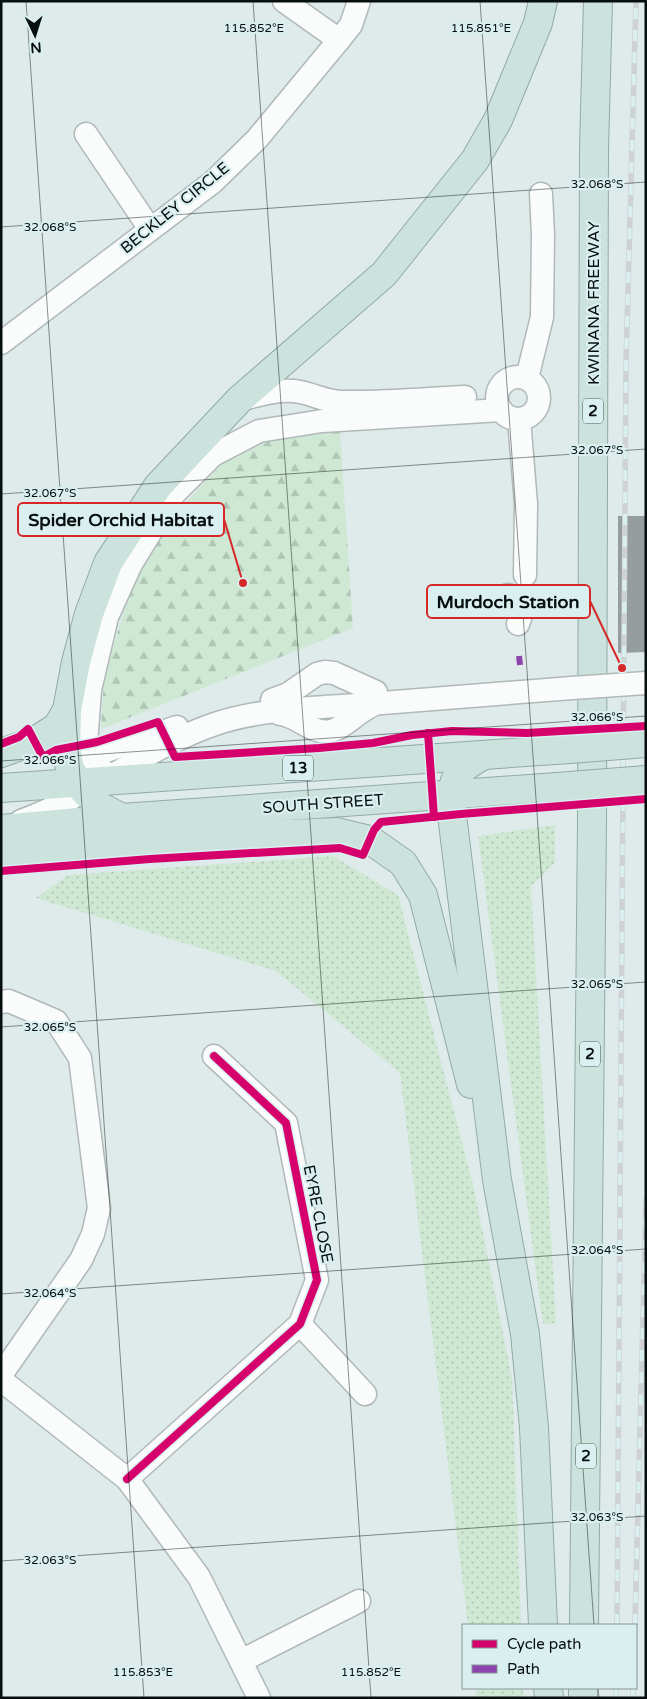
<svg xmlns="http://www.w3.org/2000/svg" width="647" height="1699" font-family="'Varela Round',sans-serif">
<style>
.grass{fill:url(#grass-dots)}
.forest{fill:url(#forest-firs)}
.building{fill:#959d9f}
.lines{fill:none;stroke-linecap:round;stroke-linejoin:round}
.minor-casing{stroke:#b0b8b9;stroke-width:25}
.highway-casing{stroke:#91aba7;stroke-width:30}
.minor{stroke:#fafcfc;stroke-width:22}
.highway{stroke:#cce2dd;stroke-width:28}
.rail-casing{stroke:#cfd2d2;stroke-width:5.5}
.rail{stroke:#daeff0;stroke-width:4;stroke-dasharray:11;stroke-linecap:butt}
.minor-bridge-casing{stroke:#b0b8b9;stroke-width:25;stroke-linecap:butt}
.highway-bridge-casing{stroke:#91aba7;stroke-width:30;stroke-linecap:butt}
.minor-bridge{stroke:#fafcfc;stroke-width:22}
.highway-bridge{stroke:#cce2dd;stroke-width:28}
.quiet{stroke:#8e44ad;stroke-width:6;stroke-dasharray:12 6;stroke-linecap:butt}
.cycleway-casing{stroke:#daeff0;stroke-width:11}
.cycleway{stroke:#d6006c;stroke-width:8}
.ticks{fill:none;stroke:#070e0e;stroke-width:1;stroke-opacity:0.45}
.labels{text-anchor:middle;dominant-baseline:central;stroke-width:4.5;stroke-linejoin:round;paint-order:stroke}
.shield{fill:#daeff0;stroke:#465252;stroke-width:1}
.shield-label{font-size:15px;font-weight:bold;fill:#070e0e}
.street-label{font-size:16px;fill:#070e0e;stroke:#daeff0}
.ticks-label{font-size:12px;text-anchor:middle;fill:#070e0e;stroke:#daeff0;stroke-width:4.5;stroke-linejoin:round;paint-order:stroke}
.leader{fill:none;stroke:#d62828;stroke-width:2}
.callout-dot{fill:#d62828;stroke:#daeff0;stroke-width:2}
.callout{fill:#daeff0;stroke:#d62828;stroke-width:2}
.callout-label{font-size:18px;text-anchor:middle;font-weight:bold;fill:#070e0e}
</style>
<defs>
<pattern id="grass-dots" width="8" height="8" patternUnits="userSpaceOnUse" patternTransform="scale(1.25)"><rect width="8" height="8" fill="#cee8d4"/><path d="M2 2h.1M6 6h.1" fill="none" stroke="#afc6b5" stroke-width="1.8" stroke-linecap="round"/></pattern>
<pattern id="forest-firs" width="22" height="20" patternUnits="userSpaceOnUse" patternTransform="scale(1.25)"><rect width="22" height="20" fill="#cee8d4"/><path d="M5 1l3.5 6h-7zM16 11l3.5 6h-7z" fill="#afc6b5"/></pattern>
</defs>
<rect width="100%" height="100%" fill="#dfeaeb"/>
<g class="grass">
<path d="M555 825V862L531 887 556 1323 543 1324 478 836Z"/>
<path d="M333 856 398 895 475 1193 512 1378 521 1625H468L400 1073 276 971 36 898 68 875Z"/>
<path d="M476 1688H523V1698H477Z"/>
</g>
<path class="forest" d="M340 432 353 628 101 729 104 678 125 607 146 559 171 521 200 487 224 462 270 441 310 434Z"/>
<path class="building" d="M618 516H646V652L618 653Z"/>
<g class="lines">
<g class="minor-casing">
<g id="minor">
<path d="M284 1 339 40"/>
<path d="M86 134 150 229"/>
<path d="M1 343 213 182 257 139 339 40 351 25 359 1"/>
<circle cx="518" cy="398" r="21"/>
<path d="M527 378 542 317 543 235 541 194"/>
<path d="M239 400C258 395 281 388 300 392 316 395 323 401 341 402 382 403 424 399 465 397"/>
<path d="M519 419 526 504 525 575"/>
<path d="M508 595C524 601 524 609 518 624"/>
<path d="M272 700 288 694 317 674 325 672 334 673 376 692"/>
<path d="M280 714C293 716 301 723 312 728 333 739 346 722 361 712 366 709 370 706 375 704"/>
<path d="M81 763 103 752 177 727"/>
<path d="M120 780 108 775 98 766 86 744 90 690 107 617 131 564 174 494 213 455 259 431 322 421 501 410"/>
<path d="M21 821C90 796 148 746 218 723 262 709 310 708 357 705 428 699 500 694 572 688"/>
<path d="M1 1002 9 1001 56 1021 80 1058 99 1208 93 1234 81 1260 1 1375"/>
<path d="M300 1324 365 1394"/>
<path d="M1 1380 127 1479 199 1577 259 1698"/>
<path d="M127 1479 300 1324 317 1280 286 1123 214 1056"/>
<path d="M241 1661 359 1601"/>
</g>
</g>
<g class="highway-casing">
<g id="highway">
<path d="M1 753 35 741 57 727 67 710"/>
<path d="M485 755C452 771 452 780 452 815L497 1180 525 1334 534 1427 543 1625"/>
<path d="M1 788 570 749"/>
<path d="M122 818 101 807 84 791 70 769 66 748 67 710 76 662 89 614 108 563 158 486 239 400 384 274 475 160 498 120 538 23 543 1"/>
<path d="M1 829 122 818 570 786"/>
<path d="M1 853 176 839 337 832 370 840 403 863 423 895 471 1084"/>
<path d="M584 1625 592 820 594 149 598 1"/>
<path d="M548 1688 549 1698"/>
<path d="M583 1698V1688"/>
</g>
</g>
<use href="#minor" class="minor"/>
<use href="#highway" class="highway"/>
<g class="rail-casing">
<g id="rail">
<path d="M617 1625 626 363 636 1"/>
<path d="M635 1625 646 1200"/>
<path d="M616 1698V1688"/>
<path d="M633 1698V1688"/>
</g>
</g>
<use href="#rail" class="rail"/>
<g class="minor-bridge-casing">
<path id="minor-bridge" d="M572 688 646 683"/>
</g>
<g class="highway-bridge-casing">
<g id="highway-bridge">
<path d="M570 749 646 743"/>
<path d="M570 786 646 780"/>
</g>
</g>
<use href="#minor-bridge" class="minor-bridge"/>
<use href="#highway-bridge" class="highway-bridge"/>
<path class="quiet" d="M519 656 520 665"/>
<g class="cycleway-casing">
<g id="cycleway">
<path d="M428 733 434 817"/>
<path d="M1 744 19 737 28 729 43 757 56 750 97 742 158 722 175 757 319 748 373 743 412 735 452 731 527 733 646 726"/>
<path d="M1 871 150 859 340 848 363 855 374 830 381 822 461 814 646 799"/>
<path d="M127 1479 300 1324 317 1280 286 1123 214 1056"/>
</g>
</g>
<use href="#cycleway" class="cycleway"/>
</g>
<path class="ticks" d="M26 1 144 1698M253 1 371 1698M480 1 594 1625M1 227 646 182M1 494 646 449M1 761 646 716M1 1027 646 982M1 1294 646 1249M1 1561 646 1516M598 1688 599 1698"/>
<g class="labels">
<g class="shield">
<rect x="583" y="398.5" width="20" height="25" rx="4"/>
<rect x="283" y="755.5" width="30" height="25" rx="4"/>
<rect x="580" y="1041.5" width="20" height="25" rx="4"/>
<rect x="576" y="1443.5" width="20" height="25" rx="4"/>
</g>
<g class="shield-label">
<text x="593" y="411">2</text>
<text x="298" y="768">13</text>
<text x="590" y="1054">2</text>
<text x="586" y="1456">2</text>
</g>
<g class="street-label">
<text transform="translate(175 208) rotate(-39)">BECKLEY CIRCLE</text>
<text transform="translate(594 303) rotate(-90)">KWINANA FREEWAY</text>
<text transform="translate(323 804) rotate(-4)">SOUTH STREET</text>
<text transform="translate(318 1214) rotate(79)">EYRE CLOSE</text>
</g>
</g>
<g class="ticks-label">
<text x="254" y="32">115.852°E</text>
<text x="481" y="32">115.851°E</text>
<text x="597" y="188">32.068°S</text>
<text x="50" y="231">32.068°S</text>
<text x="597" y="454">32.067°S</text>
<text x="50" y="497">32.067°S</text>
<text x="597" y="721">32.066°S</text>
<text x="50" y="764">32.066°S</text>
<text x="597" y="988">32.065°S</text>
<text x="50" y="1031">32.065°S</text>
<text x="597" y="1254">32.064°S</text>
<text x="50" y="1297">32.064°S</text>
<text x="597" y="1521">32.063°S</text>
<text x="50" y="1564">32.063°S</text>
<text x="143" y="1676">115.853°E</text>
<text x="371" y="1676">115.852°E</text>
</g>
<path class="leader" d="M243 583L224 519M622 668L590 601"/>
<g class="callout-dot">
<circle cx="243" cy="583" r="5"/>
<circle cx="622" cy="668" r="5"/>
</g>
<g class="callout">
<rect x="18" y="503" width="206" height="33" rx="5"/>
<rect x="427" y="585" width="163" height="33" rx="5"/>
</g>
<g class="callout-label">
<text x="121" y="526">Spider Orchid Habitat</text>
<text x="508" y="608">Murdoch Station</text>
</g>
<rect width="647" height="1699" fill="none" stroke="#070e0e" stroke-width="5"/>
<rect x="462" y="1624" width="175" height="65" fill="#daeff0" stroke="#869596"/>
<rect x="472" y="1640" width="25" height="8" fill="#d6006c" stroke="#869596"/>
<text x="507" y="1649" font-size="15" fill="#070e0e">Cycle path</text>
<rect x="472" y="1665" width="25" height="8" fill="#8e44ad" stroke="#869596"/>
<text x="507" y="1674" font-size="15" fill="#070e0e">Path</text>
<g transform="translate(35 35) rotate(176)" stroke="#daeff0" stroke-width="4" paint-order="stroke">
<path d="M0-4L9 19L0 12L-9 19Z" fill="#070e0e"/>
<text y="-8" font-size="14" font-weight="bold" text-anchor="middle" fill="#070e0e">N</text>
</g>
</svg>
